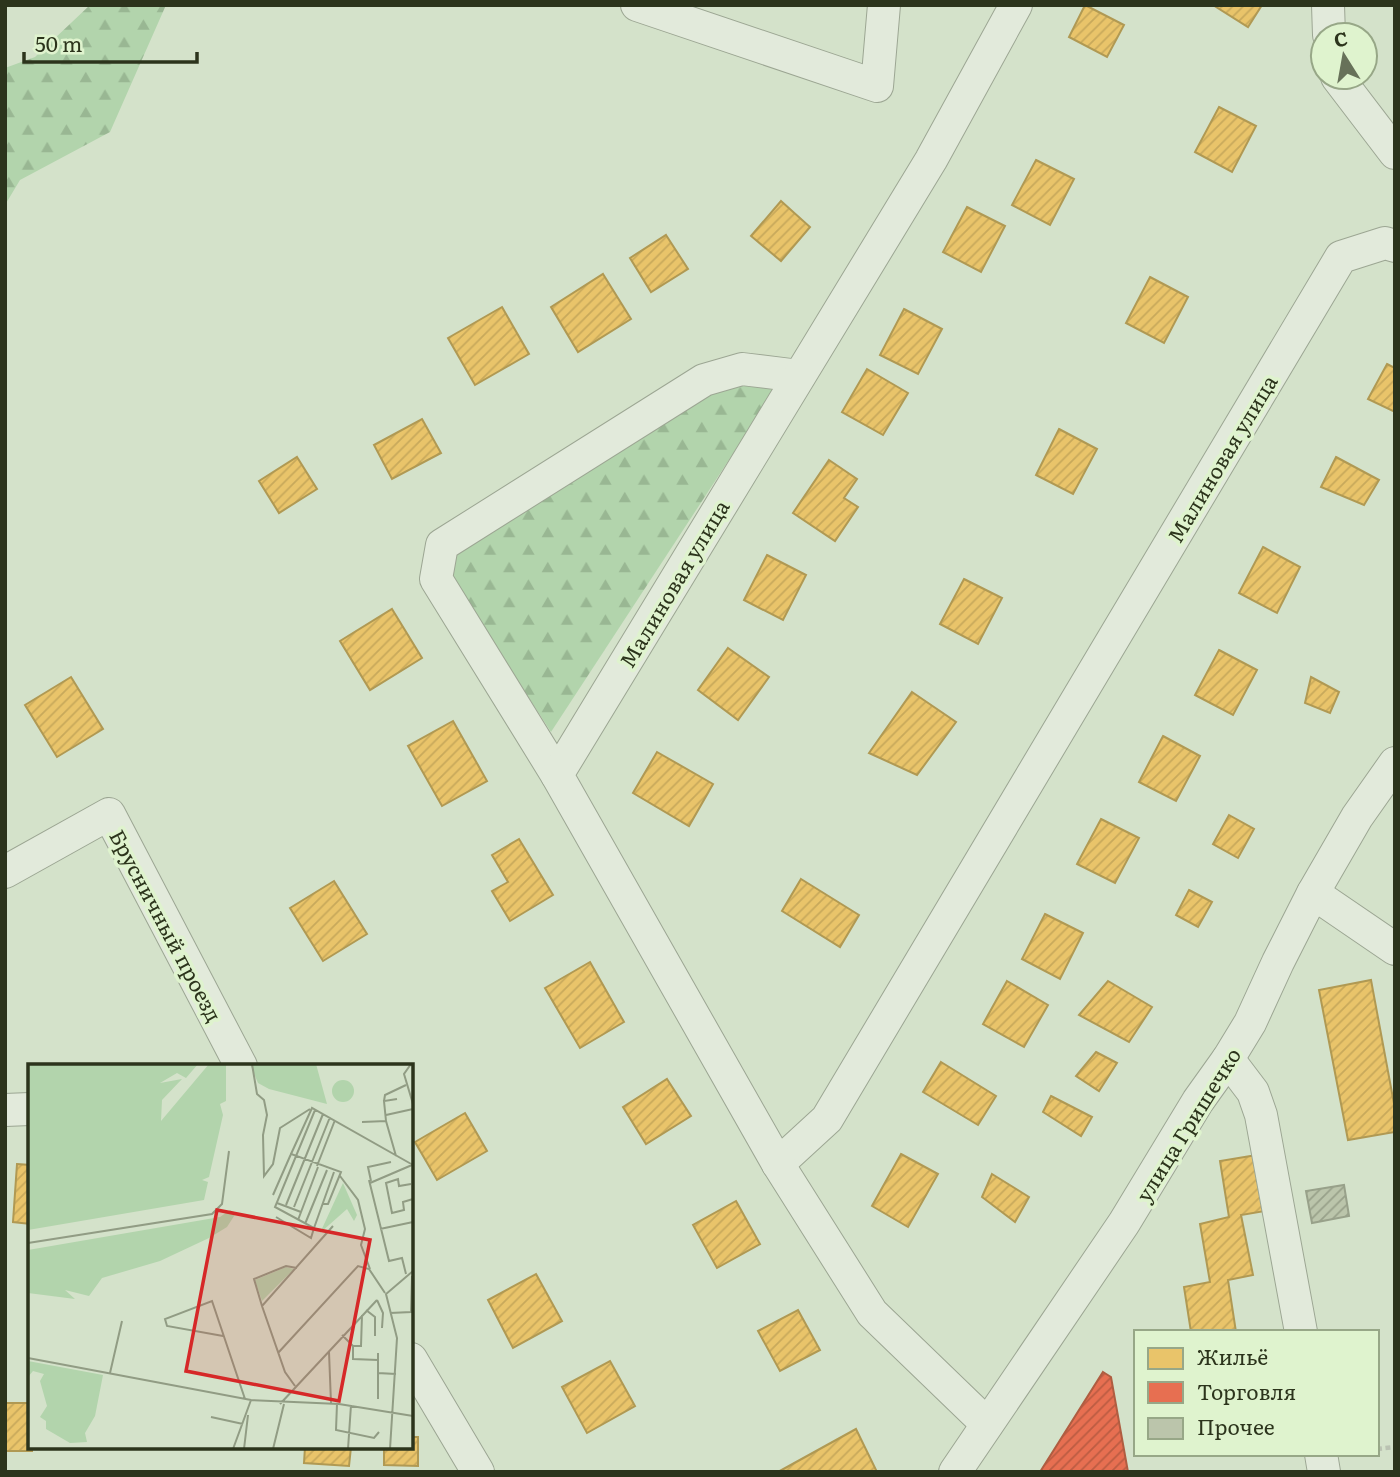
<svg xmlns="http://www.w3.org/2000/svg" width="1400" height="1477" font-family="Literata,serif">
<style>
.forest{fill:url(#forest-firs)}
.homes{fill:url(#homes-hatch);stroke:#b09953;stroke-width:2}
.shops{fill:url(#shops-hatch);stroke:#af5d41;stroke-width:2}
.building{fill:url(#building-hatch);stroke:#98a18a;stroke-width:2}
.lines{fill:none;stroke-linecap:round;stroke-linejoin:round}
.minor-casing{stroke:#9ca693;stroke-width:34}
.path{stroke:#bac2b2;stroke-width:4.5;stroke-dasharray:5 3.5;stroke-linecap:butt}
.minor{stroke:#e2eadb;stroke-width:32}
.labels{text-anchor:middle;dominant-baseline:central;stroke-width:7;stroke-linejoin:round;paint-order:stroke}
.street-label{font-size:21px;fill:#2c341c;stroke:#dff3ce}
.inset-road{fill:none;stroke:#919c84;stroke-width:2}
.view{fill:#d62828;fill-opacity:0.15;stroke:#d62828;stroke-width:3.5}
.inset-edge{fill:none;stroke:#2c341c;stroke-width:3.5}
</style>
<defs>
<pattern id="forest-firs" width="22" height="20" patternUnits="userSpaceOnUse" patternTransform="scale(1.75)"><rect width="22" height="20" fill="#b2d4ac"/><path d="M5 1l3.5 6h-7zM16 11l3.5 6h-7z" fill="#99b793"/></pattern>
<pattern id="homes-hatch" width="6" height="6" patternUnits="userSpaceOnUse" patternTransform="scale(1.75)"><rect width="6" height="6" fill="#e9c46a"/><path d="M-1 1l2-2M0 6l6-6M5 7l2-2" fill="none" stroke="#c8a95b"/></pattern>
<pattern id="shops-hatch" width="6" height="6" patternUnits="userSpaceOnUse" patternTransform="scale(1.75)"><rect width="6" height="6" fill="#e76f51"/><path d="M-1 1l2-2M0 6l6-6M5 7l2-2" fill="none" stroke="#bb5c42"/></pattern>
<pattern id="building-hatch" width="6" height="6" patternUnits="userSpaceOnUse" patternTransform="scale(1.75)"><rect width="6" height="6" fill="#bbc5ab"/><path d="M-1 1l2-2M0 6l6-6M5 7l2-2" fill="none" stroke="#98a18a"/></pattern>
</defs>
<rect width="100%" height="100%" fill="#d4e2ca"/>
<g class="forest">
<path d="M90 5H166L110 132 20 180 5 205V68L35 57Z"/>
<path d="M746 378 774 391 551 732 451 578 454 552 701 392Z"/>
</g>
<g class="homes">
<path d="M1085 5 1124 25 1107 57 1069 37Z"/>
<path d="M1213 5H1262L1248 27Z"/>
<path d="M1219 107 1256 126 1232 172 1195 152Z"/>
<path d="M1036 160 1074 179 1050 225 1012 205Z"/>
<path d="M781 201 810 227 781 261 751 236Z"/>
<path d="M967 207 1005 226 981 272 943 252Z"/>
<path d="M666 235 688 269 651 292 630 258Z"/>
<path d="M603 274 631 319 578 352 551 307Z"/>
<path d="M1150 277 1188 297 1164 343 1126 323Z"/>
<path d="M502 307 529 354 475 385 448 338Z"/>
<path d="M904 309 942 329 918 374 880 355Z"/>
<path d="M1387 364 1395 368V412L1368 399Z"/>
<path d="M867 369 908 393 883 435 842 412Z"/>
<path d="M422 419 441 453 392 479 374 445Z"/>
<path d="M1059 429 1097 449 1073 494 1036 475Z"/>
<path d="M297 457 317 489 279 513 259 481Z"/>
<path d="M1336 457 1379 480 1364 505 1321 487Z"/>
<path d="M829 460 857 479 844 498 858 507 835 541 793 513Z"/>
<path d="M1263 547 1300 567 1277 613 1239 593Z"/>
<path d="M767 555 806 575 783 620 744 600Z"/>
<path d="M964 579 1002 598 978 644 940 624Z"/>
<path d="M392 609 422 658 370 690 340 641Z"/>
<path d="M728 648 769 677 738 720 698 690Z"/>
<path d="M1219 650 1257 670 1233 715 1195 695Z"/>
<path d="M71 677 103 729 57 757 25 705Z"/>
<path d="M1311 677 1339 692 1330 713 1305 703Z"/>
<path d="M912 692 956 722 917 775 869 753Z"/>
<path d="M453 721 487 781 442 806 408 746Z"/>
<path d="M1163 736 1200 756 1176 801 1139 782Z"/>
<path d="M657 752 713 784 689 826 633 793Z"/>
<path d="M1229 815 1254 829 1238 858 1213 844Z"/>
<path d="M1101 819 1139 838 1115 883 1077 864Z"/>
<path d="M519 839 553 895 510 921 492 891 508 882 492 855Z"/>
<path d="M801 879 859 915 840 947 782 911Z"/>
<path d="M334 881 367 934 323 961 290 908Z"/>
<path d="M1189 890 1212 902 1198 927 1176 915Z"/>
<path d="M1045 914 1083 933 1060 979 1022 959Z"/>
<path d="M590 962 624 1022 580 1048 545 988Z"/>
<path d="M1371 980 1395 1109V1132L1348 1140 1319 990Z"/>
<path d="M1007 981 1048 1005 1024 1047 983 1024Z"/>
<path d="M1108 981 1152 1007 1129 1042 1079 1015Z"/>
<path d="M1096 1052 1117 1063 1099 1091 1076 1076Z"/>
<path d="M941 1062 996 1096 978 1125 923 1092Z"/>
<path d="M667 1079 691 1116 646 1144 623 1107Z"/>
<path d="M1051 1096 1092 1117 1081 1136 1043 1112Z"/>
<path d="M465 1113 487 1151 437 1180 415 1142Z"/>
<path d="M901 1154 938 1174 908 1227 872 1206Z"/>
<path d="M1263 1154 1271 1210 1241 1215 1253 1275 1228 1280 1236 1332H1191L1184 1287 1210 1282 1200 1224 1229 1217 1220 1161Z"/>
<path d="M17 1164 30 1165V1224L13 1222Z"/>
<path d="M992 1174 1029 1197 1015 1222 982 1197Z"/>
<path d="M736 1201 760 1244 717 1268 693 1225Z"/>
<path d="M536 1274 562 1321 513 1348 488 1300Z"/>
<path d="M798 1310 820 1350 780 1371 758 1331Z"/>
<path d="M610 1361 635 1406 587 1433 562 1387Z"/>
<path d="M5 1403H30V1447H32V1451H5Z"/>
<path d="M856 1429 877 1472H778Z"/>
<path d="M411 1437H418V1466L384 1465V1447H411Z"/>
<path d="M305 1447H351L349 1466 304 1463Z"/>
</g>
<path class="shops" d="M1103 1372 1111 1377 1128 1472H1040Z"/>
<path class="building" d="M1344 1185 1349 1216 1312 1223 1306 1191Z"/>
<g class="lines">
<g class="minor-casing">
<g id="minor">
<path d="M637 5 877 86 884 5"/>
<path d="M1328 5 1329 35"/>
<path d="M1337 77 1395 153"/>
<path d="M557 775 436 579 442 545 704 380 742 369 799 376"/>
<path d="M5 872 109 814 241 1066"/>
<path d="M1313 893 1395 949"/>
<path d="M1228 1059 1253 1092 1261 1115 1301 1332"/>
<path d="M5 1110 30 1109"/>
<path d="M778 1164 827 1119 1341 257 1385 243 1395 246"/>
<path d="M411 1359 478 1472"/>
<path d="M987 1424 872 1313 778 1164 557 775 931 160 1016 5"/>
<path d="M1321 1454 1324 1472"/>
<path d="M955 1472 1124 1223 1198 1101 1228 1059 1250 1023 1278 962 1313 893 1357 817 1395 763"/>
</g>
</g>
<path class="path" d="M1377 1449 1395 1447"/>
<use href="#minor" class="minor"/>
</g>
<g class="labels">
<g class="street-label">
<text transform="translate(1221 458) rotate(-59)">Малиновая улица</text>
<text transform="translate(673 583) rotate(-59)">Малиновая улица</text>
<text transform="translate(167 925) rotate(62)">Брусничный проезд</text>
<text transform="translate(1187 1124) rotate(-58)">улица Гришечко</text>
</g>
</g>
<g transform="translate(28 1064)">
<rect width="385" height="385" fill="#d4e2ca"/>
<path d="M304 27a11 11 0 1 1 22 0a11 11 0 1 1-22 0Z" fill="#b2d4ac"/>
<path d="M0 0H170L158 14 149 9 132 19 154 15 134 36 133 57 181 0H198V37L192 40 195 51 181 113 174 116 180 118 176 136 0 166ZM222 0H288L299 40 241 25 230 19ZM315 119 329 151 326 157 319 145 292 169ZM202 146 208 149 199 163 181 174 132 197 74 214 61 232 37 226 47 235 0 229V186L192 153ZM258 203 266 205 234 237 227 216ZM0 297 75 311 67 352 57 369 59 378 42 379 18 365V357L12 353 19 342 12 317 16 310 5 307 0 313Z" fill="#b2d4ac"/>
<path class="inset-road" d="M224 0 229 30 236 36 239 51 235 71 236 112 245 100 252 64 282 45M383 0 376 10 385 40M356 37 357 31 378 21M358 51 385 45M358 57 356 37 369 35M334 58 358 57 368 92M289 102 307 56M312 112 330 136 337 165 333 181 342 205M341 116 361 197 374 194 378 210M343 117 340 103 363 98M342 119 384 101M383 120 371 122 370 115 358 119 364 149 376 146 375 138 385 135M245 131 263 90M249 139 273 148M295 140H300L313 108 263 90 284 44 385 101M258 141 295 50M266 143 302 53M248 153 283 174 286 164 247 143 287 46M270 156 290 103M277 160 299 106M286 164 306 108M352 165 385 158M0 179 184 150 194 140 201 87M349 236 355 249 354 264M234 242 226 215 258 202 269 204M338 246 347 253V272M362 249 383 248 384 212M314 271 325 282H333L334 251M195 272 139 262 137 255 184 237 217 335M325 282V295L350 296M301 288 303 339M250 289 330 202 341 205 357 229M350 289V309L368 310M0 294 223 336 311 340 385 352M82 309 94 257M267 322 257 308 234 242 305 162M350 335V309M252 340 349 236M309 340 308 366 346 374 351 368M183 353 215 360M205 385 223 336M216 385 220 351M245 385 256 340M320 385 323 341M362 385 369 274 358 230 385 207"/>
<path class="view" d="M189 146 342 176 311 337 158 307Z"/>
<rect width="385" height="385" class="inset-edge"/>
</g>
<rect width="1400" height="1477" fill="none" stroke="#2c341c" stroke-width="14"/>
<rect x="1134" y="1330" width="245" height="126" fill="#dff3ce" stroke="#97a787" stroke-width="2"/>
<rect x="1148" y="1348" width="35" height="21" fill="#e9c46a" stroke="#97a787" stroke-width="2"/>
<text x="1197" y="1365" font-size="21" fill="#2c341c">Жильё</text>
<rect x="1148" y="1382" width="35" height="21" fill="#e76f51" stroke="#97a787" stroke-width="2"/>
<text x="1197" y="1400" font-size="21" fill="#2c341c">Торговля</text>
<rect x="1148" y="1418" width="35" height="21" fill="#bbc5ab" stroke="#97a787" stroke-width="2"/>
<text x="1197" y="1435" font-size="21" fill="#2c341c">Прочее</text>
<g transform="translate(1344 56) rotate(349)"><circle r="33" fill="#dff3ce" stroke="#97a787" stroke-width="2"/>
<path d="M0-5L12 26L0 18L-12 26Z" fill="#677159"/>
<text y="-10" font-size="19" font-weight="bold" text-anchor="middle" fill="#2c341c">С</text>
</g>
<path d="M24 52v10h173v-10" fill="none" stroke="#2c341c" stroke-width="3.5"/>
<text x="35" y="52" font-size="21" fill="#2c341c" stroke="#dff3ce" stroke-width="5" paint-order="stroke">50 m</text>
</svg>
